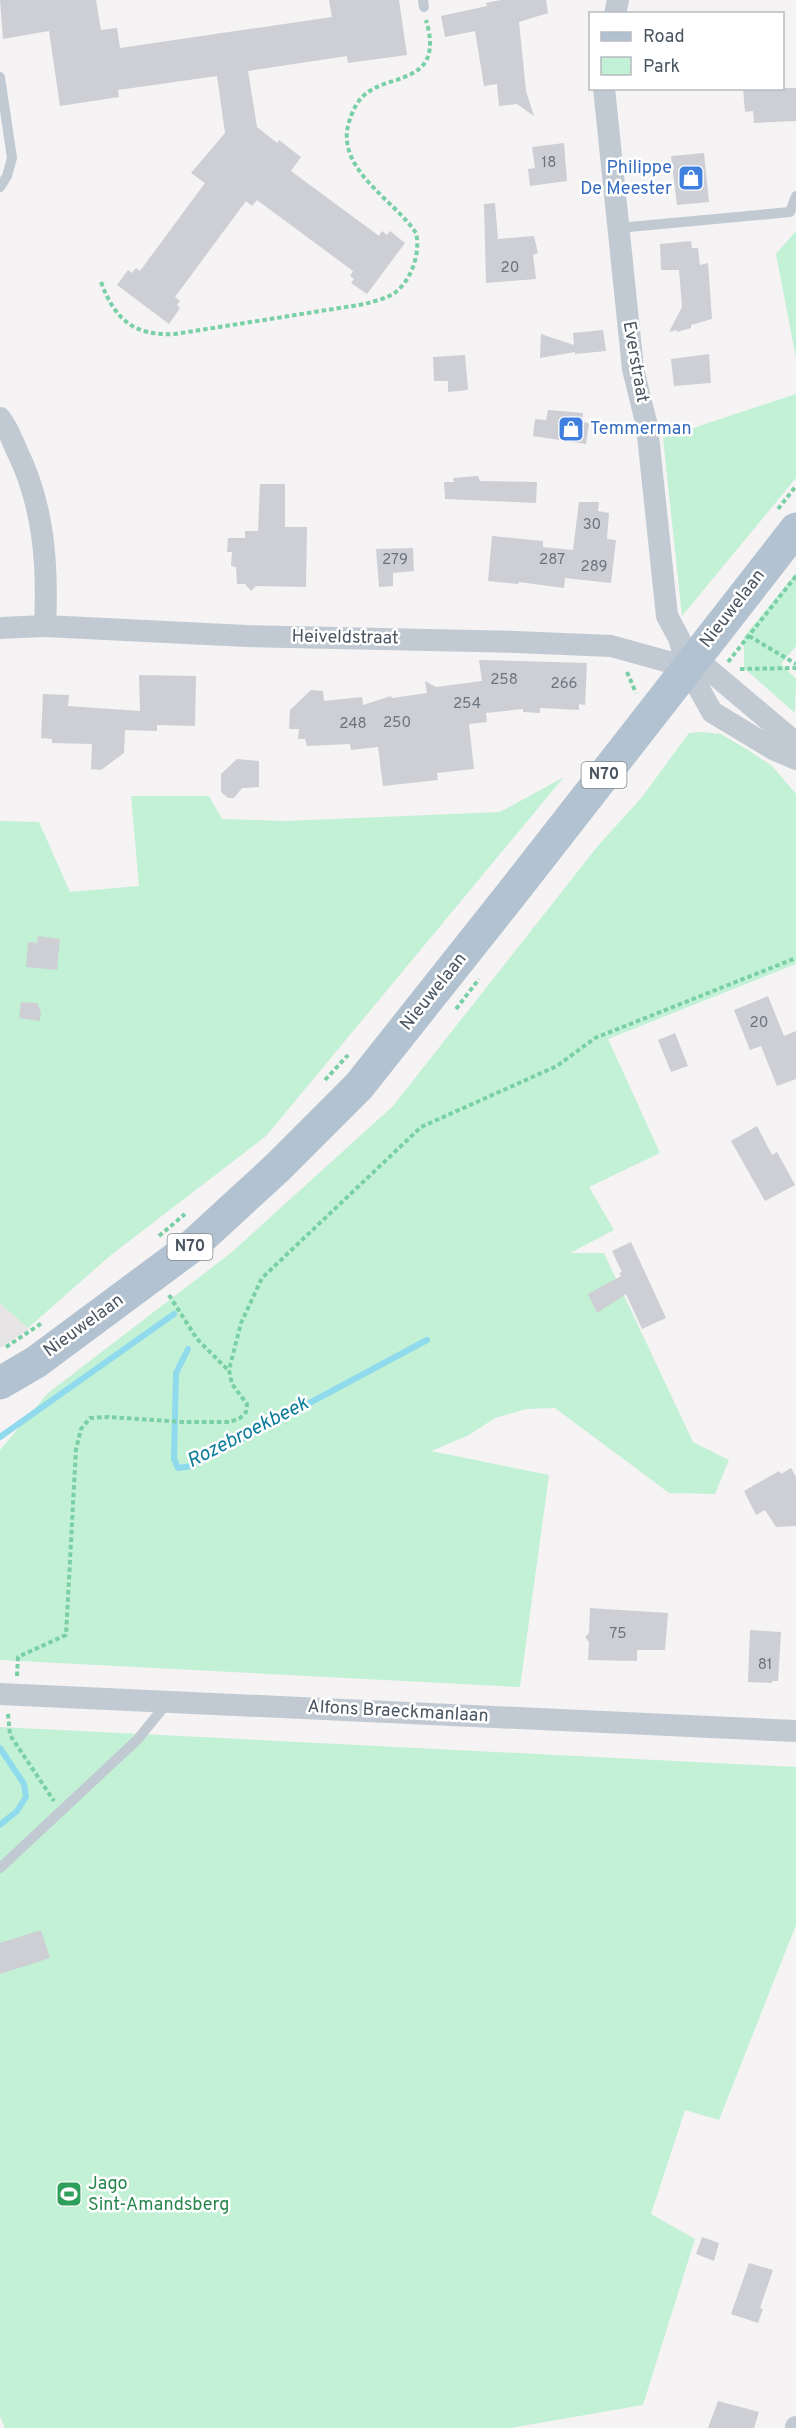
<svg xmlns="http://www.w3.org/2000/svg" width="796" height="2428" font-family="Overpass,sans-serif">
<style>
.education{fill:#e6e4e5}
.green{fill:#c3f1d5}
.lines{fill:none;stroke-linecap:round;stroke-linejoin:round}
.stream{stroke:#90daee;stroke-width:6}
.building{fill:#cdcfd5}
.path{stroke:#7ad0a6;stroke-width:4;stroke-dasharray:4.5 3;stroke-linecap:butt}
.lane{stroke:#c1cad2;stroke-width:10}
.street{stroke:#c1cad2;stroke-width:22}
.primary{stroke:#b3c2d1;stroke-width:33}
.labels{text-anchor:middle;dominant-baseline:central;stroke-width:5;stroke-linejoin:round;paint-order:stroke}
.number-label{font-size:15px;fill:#6b747e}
.shield{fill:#fff;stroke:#808990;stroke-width:1.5}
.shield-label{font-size:16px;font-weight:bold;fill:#4a5661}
.shop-label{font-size:18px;fill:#366cbe;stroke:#fff;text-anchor:end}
.street-label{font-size:18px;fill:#4a5661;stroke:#fff}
.leisure-label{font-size:18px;fill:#27864d;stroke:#fff;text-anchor:start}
.water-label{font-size:20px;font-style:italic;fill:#0c7c9b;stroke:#fff}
</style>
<rect width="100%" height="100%" fill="#f5f3f3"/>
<path class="education" d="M0 1303 29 1329 0 1348Z"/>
<g class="green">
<path d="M796 231V358L776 254Z"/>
<path d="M796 394V478L682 616 663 438Z"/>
<path d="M796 573V646L781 664 796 679 795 713 744 668V637Z"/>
<path d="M701 732 721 734 748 750 772 766 796 794V964L608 1039 660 1153 589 1187 614 1230 570 1253H604L693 1442 729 1460 715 1494 669 1493 555 1408 526 1409 495 1418 469 1435 431 1451 549 1475 520 1687 0 1660V1450L48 1393 232 1252 393 1106 597 847 642 797 689 733Z"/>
<path d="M564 777 266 1136 111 1255 28 1328 0 1303V821L39 822 70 892 139 886 131 796H209L222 819 285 821 500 812Z"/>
<path d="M0 1727 796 1767V1925L719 2120 685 2110 651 2214 695 2239 643 2405 510 2428H5L0 2416Z"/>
</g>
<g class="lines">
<g class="stream">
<path d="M188 1349 176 1373 174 1459 178 1468 192 1466 427 1340"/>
<path d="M0 1437 174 1314"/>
<path d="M0 1748 24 1784 26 1797 17 1811 0 1825"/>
</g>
</g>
<g class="building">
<path d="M0 0H96L101 30 117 28 120 48 332 17 329 0H399L407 55 348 63 347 56 248 71 257 127 277 143 279 140 301 157 291 171 379 236 382 231 387 235 390 231 405 243 367 294 351 283 354 279 350 276 353 271 257 200 252 206 246 201 175 297 180 301 177 305 180 308 169 324 117 285 128 270 132 273 136 268 140 271 205 183 191 173 225 133 217 76 118 90 119 97 60 106 49 31 3 39Z"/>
<path d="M501 0H546L548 13 519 22 526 91 534 116 517 104 499 106 497 84 484 86 475 31 445 37 441 16 487 6 486 3Z"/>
<path d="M743 88H796V121L754 123 753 111 745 112Z"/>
<path d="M564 143 567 181 530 186 528 169 535 168 532 147Z"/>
<path d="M704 153 709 202 677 205 671 156Z"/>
<path d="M495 203 498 239 534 236 538 253 533 255 536 279 486 283 484 204Z"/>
<path d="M691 241 692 248H698L700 265 708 263 712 319 691 325V328L677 332V330L669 332 682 307 679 270H661L660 244Z"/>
<path d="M603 330 606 351 575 354V352L540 358 541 334 574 345 573 333Z"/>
<path d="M709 354 711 383 674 386 671 359Z"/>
<path d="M465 355 468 390 448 392V381H434L433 357Z"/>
<path d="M548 410 583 413 582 422 589 423 586 444 533 436 535 419 546 420Z"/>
<path d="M478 476 480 481 537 482 536 503 445 499 444 482H454L453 478Z"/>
<path d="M260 484H285V527H307L306 587 256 586 251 591 245 584H237L236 567 231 566 232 552H227L228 538H245V531H258Z"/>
<path d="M579 502H599L598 511 609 513 607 539 616 540 611 583 565 578 564 588 519 582 518 584 488 581 492 536 543 541V547L573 550Z"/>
<path d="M413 548 414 571 393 573V586L379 587 376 549Z"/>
<path d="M479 660 587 663 585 705 579 704V710L540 708V713L523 712V709L486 713 487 722 469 724 474 769 437 773 438 780 383 786 378 747 351 750 350 744 307 746 305 739H298L299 729H289L290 710 311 690 323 691 324 701 362 697 363 705 391 696 392 698 427 693 425 681 436 687 482 681Z"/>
<path d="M139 675 196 676 195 726 157 725V731L125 730 124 753 101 770 91 769 92 744 52 743V739L41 738 43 694 69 695 68 706 140 711Z"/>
<path d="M237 759 259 761V787L242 788 234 798H228L221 792V774Z"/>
<path d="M38 936 60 939 57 970 26 967 28 942 37 943Z"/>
<path d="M768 996 784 1036 796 1031V1079L777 1086 761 1046 750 1050 734 1010Z"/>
<path d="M21 1002 37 1003 41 1012 40 1021 19 1018Z"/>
<path d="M675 1033 688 1066 671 1072 658 1040Z"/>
<path d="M757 1126 772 1155 777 1152 795 1185 765 1201 731 1141Z"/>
<path d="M631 1242 666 1318 642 1329 626 1294 597 1313 588 1294 621 1276 619 1273 622 1272 612 1251Z"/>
<path d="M791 1468 796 1477V1526L776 1527 765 1510 756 1515 744 1491 779 1471 781 1474Z"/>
<path d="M590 1608 668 1613 665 1650H637V1661L588 1660 589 1642 585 1637 589 1633Z"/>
<path d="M750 1630 781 1632 778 1681H772V1683L748 1682Z"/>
<path d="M41 1930 50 1958 0 1974V1943Z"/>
<path d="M702 2237 719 2243 714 2261 696 2254Z"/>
<path d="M749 2263 773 2270 760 2308 763 2309 758 2323 731 2314Z"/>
<path d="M718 2401 759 2412 754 2428H708Z"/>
</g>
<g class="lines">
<g class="path">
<path d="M101 282C115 320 134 336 175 334L365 304C374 301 385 299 393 294 411 282 421 253 416 233 394 199 332 168 350 119 353 110 358 99 367 93 388 76 431 82 430 42 430 35 428 27 426 20"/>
<path d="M778 509 796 486"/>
<path d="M749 636 796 664"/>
<path d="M728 662 796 576"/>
<path d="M740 669 796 668"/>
<path d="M627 672 636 693"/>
<path d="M456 1009 479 979"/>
<path d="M325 1080 348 1055"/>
<path d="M159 1236 185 1214"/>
<path d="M169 1295 197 1339 228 1370"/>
<path d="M6 1347 42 1323"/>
<path d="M17 1676 18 1657 66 1635 76 1449 81 1429 90 1418 108 1417 182 1422H230L240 1418 246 1412 247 1404 232 1384 229 1370 241 1323 262 1278 421 1127 557 1066 595 1038 796 958"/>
<path d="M8 1714 10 1735 54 1801"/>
</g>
<g class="lane">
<path d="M423 0 424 7"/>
<path d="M0 77 12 158 7 176 0 187"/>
<path d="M618 228 790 212 796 196"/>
<path d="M0 1868 137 1740 168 1702"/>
</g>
<g class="street">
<path d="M615 14 618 0"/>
<path d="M604 88 633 369 647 426 667 616 679 638 687 667 712 712 775 750 796 759"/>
<path d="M0 418C8 428 12 440 17 451 44 506 48 565 45 626"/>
<path d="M0 628 45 626 246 636 516 642 611 646 687 667 708 669 796 743"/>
<path d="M0 1694 796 1731"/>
<path d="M796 2428V2427"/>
</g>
<path class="primary" d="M0 1383 36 1362 191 1247 277 1168 359 1086 520 883 796 529"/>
</g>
<defs>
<g id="shop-square" transform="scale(1.35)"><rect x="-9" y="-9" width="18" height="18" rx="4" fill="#3f7fe0" stroke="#fff"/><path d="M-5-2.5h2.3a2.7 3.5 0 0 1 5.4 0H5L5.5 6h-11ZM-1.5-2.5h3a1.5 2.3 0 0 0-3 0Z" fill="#fff"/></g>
<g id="stadium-square" transform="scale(1.35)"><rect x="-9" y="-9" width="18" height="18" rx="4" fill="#2e9e5b" stroke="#fff"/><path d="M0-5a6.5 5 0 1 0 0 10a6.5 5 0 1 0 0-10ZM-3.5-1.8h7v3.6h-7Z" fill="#fff"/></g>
</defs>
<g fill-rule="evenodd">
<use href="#shop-square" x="691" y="178"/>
<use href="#shop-square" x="571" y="429"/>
<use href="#stadium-square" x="69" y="2194"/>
</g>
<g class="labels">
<g class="number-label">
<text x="549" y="163">18</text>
<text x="510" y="268">20</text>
<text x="592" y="525">30</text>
<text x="395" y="560">279</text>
<text x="552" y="560">287</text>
<text x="594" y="567">289</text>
<text x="504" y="680">258</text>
<text x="564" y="684">266</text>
<text x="467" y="704">254</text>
<text x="397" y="723">250</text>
<text x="353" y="724">248</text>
<text x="759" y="1023">20</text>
<text x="618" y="1634">75</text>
<text x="765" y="1665">81</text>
</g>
<g class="shield">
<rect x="581.5" y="762" width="45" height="26" rx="4.5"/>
<rect x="167.5" y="1234" width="45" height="26" rx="4.5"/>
</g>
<g class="shield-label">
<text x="604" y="775">N70</text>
<text x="190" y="1247">N70</text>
</g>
<g class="shop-label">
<text x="672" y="168">Philippe<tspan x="672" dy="21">De Meester</tspan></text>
<text x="590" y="429" text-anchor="start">Temmerman</text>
</g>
<g class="street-label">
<text transform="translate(635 362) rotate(80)">Everstraat</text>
<text transform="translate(733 609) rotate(-52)">Nieuwelaan</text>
<text transform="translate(345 638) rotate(1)">Heiveldstraat</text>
<text transform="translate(434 992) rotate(-51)">Nieuwelaan</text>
<text transform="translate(84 1326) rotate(-36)">Nieuwelaan</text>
<text transform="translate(398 1712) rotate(3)">Alfons Braeckmanlaan</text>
</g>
<g class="leisure-label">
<text x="88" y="2184">Jago<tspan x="88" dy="21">Sint-Amandsberg</tspan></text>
</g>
<g class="water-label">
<text transform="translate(248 1433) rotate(-27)">Rozebroekbeek</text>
</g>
</g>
<rect x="589" y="12" width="195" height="78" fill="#ffffff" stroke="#b7bbc0" stroke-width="1.5"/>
<rect x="601" y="32" width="30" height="9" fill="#b3c2d1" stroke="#b7bbc0" stroke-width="1.5"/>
<text x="643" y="42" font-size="18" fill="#4a5661">Road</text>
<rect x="601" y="57" width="30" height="18" fill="#c3f1d5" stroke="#b7bbc0" stroke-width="1.5"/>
<text x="643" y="72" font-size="18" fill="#4a5661">Park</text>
</svg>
